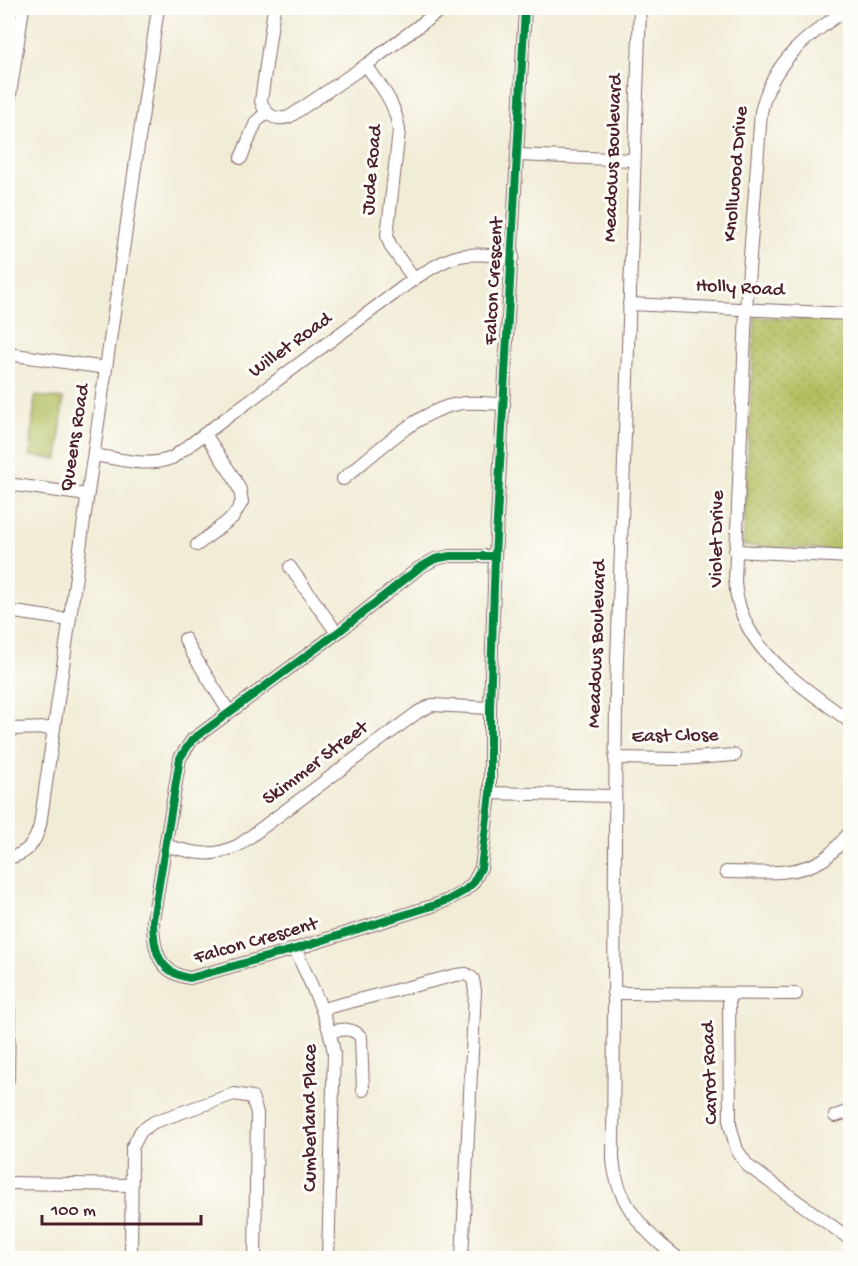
<svg xmlns="http://www.w3.org/2000/svg" width="858" height="1266" font-family="'Gochi Hand',sans-serif">
<style>
.park{fill:url(#park-dots);stroke:#7e6f46;stroke-width:1.5}
.garden{fill:#b3bf60;stroke:#7e6f46;stroke-width:1.5}
.lines{fill:none;stroke-linecap:round;stroke-linejoin:round}
.minor-casing{stroke:#846767;stroke-width:14}
.minor{stroke:#fff;stroke-width:12}
.cycleway-casing{stroke:#fdfcf7;stroke-width:11}
.cycleway{stroke:#00873e;stroke-width:8}
.labels{text-anchor:middle;dominant-baseline:central;stroke-width:6;stroke-linejoin:round;paint-order:stroke}
.street-label{font-size:20px;fill:#4a1f2b;stroke:#fdfcf7}
</style>
<defs>
<pattern id="park-dots" width="8" height="8" patternUnits="userSpaceOnUse" patternTransform="scale(1.5)"><rect width="8" height="8" fill="#b3bf60"/><path d="M2 2h.1M6 6h.1" fill="none" stroke="#949b4f" stroke-width="1.8" stroke-linecap="round"/></pattern>
</defs>
<rect width="100%" height="100%" fill="#fdfcf7"/>
<filter id="ink" filterUnits="userSpaceOnUse"><feTurbulence type="fractalNoise" baseFrequency=".0167" numOctaves="2"/><feDisplacementMap in="SourceGraphic" scale="12" xChannelSelector="R" yChannelSelector="G"/><feConvolveMatrix kernelMatrix="1 2 1 2 8 2 1 2 1" color-interpolation-filters="sRGB"/></filter>
<filter id="wash" filterUnits="userSpaceOnUse"><feTurbulence type="fractalNoise" baseFrequency=".008" numOctaves="4" result="noise"/><feDisplacementMap in="SourceGraphic" scale="24" xChannelSelector="R" yChannelSelector="G"/><feGaussianBlur stdDeviation="1.35" result="paint"/><feColorMatrix in="noise" values="0 0 0 0 0 0 0 0 0 0 0 0 0 0 0 0 0 1.4 0 .05"/><feComposite in="paint" operator="in"/></filter>
<g filter="url(#wash)">
<rect width="100%" height="100%" fill="#f1ecd6"/>
<path class="park" d="M755 317 850 322V551L743 546Z"/>
<path class="garden" d="M35 396 63 399 58 459 30 456Z"/>
</g>
<g filter="url(#ink)">
<g class="lines">
<g class="minor-casing">
<g id="minor">
<path d="M274 8 261 101C265 115 275 121 289 117L366 65 443 8"/>
<path d="M640 8 616 689 613 1159C616 1201 645 1234 678 1258"/>
<path d="M849 8C809 34 772 61 761 112L746 309 735 581C739 650 801 684 850 722"/>
<path d="M366 65C382 88 396 103 399 131L387 236 391 247 414 279"/>
<path d="M8 108 23 8"/>
<path d="M518 155 633 160"/>
<path d="M241 158 256 122 266 113"/>
<path d="M629 304 850 314"/>
<path d="M8 354 106 368"/>
<path d="M94 455C120 459 146 468 172 458L414 279C427 271 441 261 456 257 474 252 494 256 513 257"/>
<path d="M343 479C374 454 419 410 458 404 472 401 490 404 504 404"/>
<path d="M8 484 87 495"/>
<path d="M197 545 233 517 242 502 240 490 234 478 205 434"/>
<path d="M735 551 850 557"/>
<path d="M495 556H450L435 559 419 568 337 633 192 740 180 758 153 920C153 949 158 973 190 978L295 949 432 906 448 900 464 891 473 883 481 868 490 793V708L495 556 525 8"/>
<path d="M290 567 337 633"/>
<path d="M8 611 69 620"/>
<path d="M185 639 193 654 229 712"/>
<path d="M8 729 54 728"/>
<path d="M615 758 680 759 735 755"/>
<path d="M490 793 614 796"/>
<path d="M167 846C196 853 211 859 239 845L418 712 432 705 490 708"/>
<path d="M8 858C27 854 35 844 40 825L158 8"/>
<path d="M726 872C757 872 796 877 824 859 834 852 842 841 850 832"/>
<path d="M295 949C310 983 328 1016 334 1053L328 1258"/>
<path d="M613 993 796 994"/>
<path d="M729 994 730 1125 737 1150 748 1166 850 1239"/>
<path d="M8 1005 9 1010 8 1079"/>
<path d="M322 1009 456 975 466 974 473 979 475 991 462 1258"/>
<path d="M330 1032C342 1029 352 1027 361 1037L363 1090"/>
<path d="M835 1116 850 1111"/>
<path d="M8 1183 131 1185"/>
<path d="M131 1258 132 1148 141 1131 154 1122 234 1094 252 1097 257 1113 255 1258"/>
</g>
</g>
<use href="#minor" class="minor"/>
<g class="cycleway-casing">
<path id="cycleway" d="M495 556H450L435 559 419 568 337 633 192 740 180 758 153 920C153 949 158 973 190 978L295 949 432 906 448 900 464 891 473 883 481 868 490 793V708L495 556 525 8"/>
</g>
<use href="#cycleway" class="cycleway"/>
</g>
</g>
<g class="labels">
<g class="street-label">
<text transform="translate(614 158) rotate(-88)">Meadows Boulevard</text>
<text transform="translate(373 170) rotate(-85)">Jude Road</text>
<text transform="translate(737 174) rotate(-85)">Knollwood Drive</text>
<text transform="translate(495 281) rotate(-87)">Falcon Crescent</text>
<text transform="translate(740 289) rotate(3)">Holly Road</text>
<text transform="translate(291 346) rotate(-36)">Willet Road</text>
<text transform="translate(76 438) rotate(-81)">Queens Road</text>
<text transform="translate(718 539) rotate(-89)">Violet Drive</text>
<text transform="translate(598 644) rotate(-88)">Meadows Boulevard</text>
<text transform="translate(675 737) rotate(-1)">East Close</text>
<text transform="translate(316 764) rotate(-37)">Skimmer Street</text>
<text transform="translate(256 942) rotate(-16)">Falcon Crescent</text>
<text transform="translate(711 1073) rotate(-92)">Carrot Road</text>
<text transform="translate(311 1118) rotate(-90)">Cumberland Place</text>
</g>
</g>
<rect width="858" height="1266" fill="none" stroke="#fdfcf7" stroke-width="30"/>
<path d="M42 1215v9h159v-9" fill="none" stroke="#4a1f2b" stroke-width="3"/>
<text x="51" y="1215" font-size="18" fill="#4a1f2b" stroke="#fdfcf7" stroke-width="4.5" paint-order="stroke">100 m</text>
</svg>
